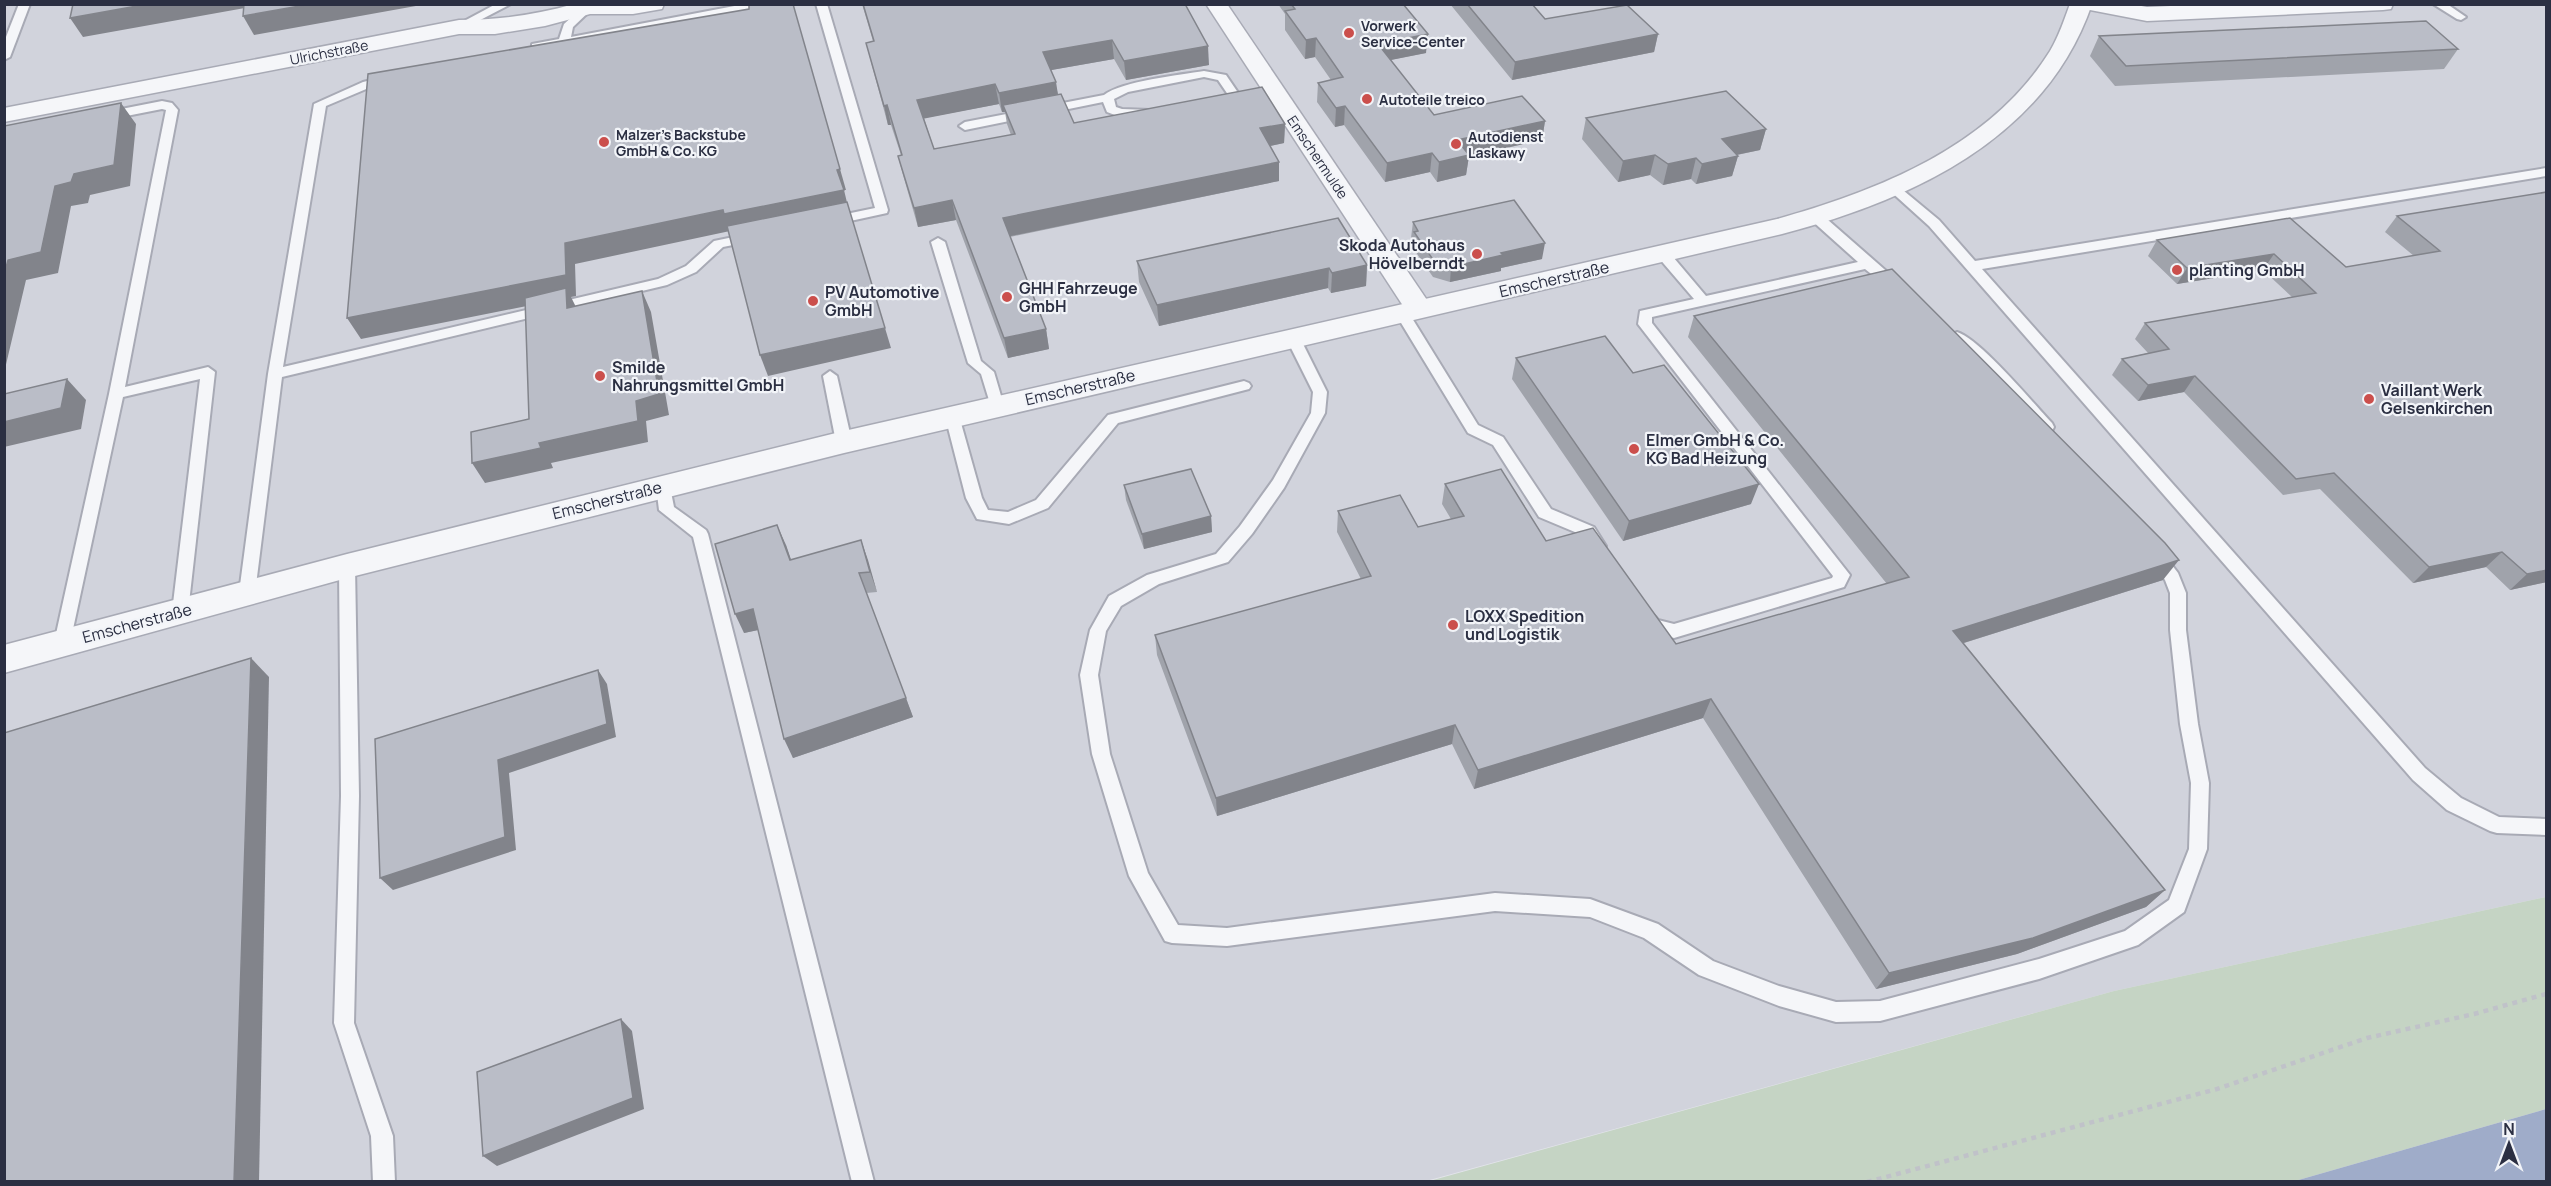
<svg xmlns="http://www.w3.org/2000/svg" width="2551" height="1186" font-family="Manrope,sans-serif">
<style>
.built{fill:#d1d3dc}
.green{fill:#c5d4c4}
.water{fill:#9facc9}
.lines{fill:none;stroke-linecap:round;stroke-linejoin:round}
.service-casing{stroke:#a8aab5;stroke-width:4}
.minor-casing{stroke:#a8aab5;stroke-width:3}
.tertiary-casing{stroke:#a8aab5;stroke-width:3}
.path{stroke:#c0c2c9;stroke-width:4.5;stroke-dasharray:5 5;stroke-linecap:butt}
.service{fill:#f5f6f9;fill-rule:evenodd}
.minor{fill:#f5f6f9;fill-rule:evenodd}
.tertiary{fill:#f5f6f9;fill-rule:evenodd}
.wall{fill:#a0a3ab;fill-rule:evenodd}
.shaded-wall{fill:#82848b}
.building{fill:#babdc7;stroke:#82848b;stroke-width:1.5}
.poi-dot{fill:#cb4f4c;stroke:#f2f4f8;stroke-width:2}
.labels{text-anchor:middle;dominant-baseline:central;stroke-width:4.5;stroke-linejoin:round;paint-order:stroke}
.far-poi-label{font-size:14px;font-weight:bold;fill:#2b2f42;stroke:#f2f4f8;text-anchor:start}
.far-street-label{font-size:14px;fill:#2b2f42;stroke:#f2f4f8}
.poi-label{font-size:16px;font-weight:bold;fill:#2b2f42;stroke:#f2f4f8;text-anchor:start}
.street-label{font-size:16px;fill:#2b2f42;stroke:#f2f4f8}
</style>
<rect width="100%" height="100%" fill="#e3e4eb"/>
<path class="built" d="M5 5H2546V897L2114 991 1426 1181 5 1182Z"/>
<path class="green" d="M2546 897V1109L2295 1181 1426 1182 2114 991Z"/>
<path class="water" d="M2546 1109V1181H2295Z"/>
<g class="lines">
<g class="service-casing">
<g id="service">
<path d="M19 4H30L10 57 4 60V42Z"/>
<path d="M496 4H511L463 29 459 30 453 27Z"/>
<path d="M586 4 594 7 573 27 571 37 745 4H765L721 17 532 48V44L559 39 564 24Z"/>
<path d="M816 4H827L888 210 887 213 832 225 827 224 826 221 827 218 875 208Z"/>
<path d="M2433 4H2447L2466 17 2461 20 2457 19Z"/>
<path d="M1204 71 1226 75 1241 97 1239 99H1231L1218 80 1204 77 1128 92 1114 99 1116 107 1122 109 1150 110V116L1146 117H1120L1107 112 1103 102 965 130 959 126 965 122 1104 95C1122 81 1180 75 1204 71Z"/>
<path d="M388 76 394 79 392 81 371 87 326 106 283 367 658 279 686 266 714 241 753 233 760 237 758 240 723 247 696 272 667 285 282 377 255 593 253 598 247 599 241 598 239 593 268 374 314 104 363 82Z"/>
<path d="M162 101 172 103 178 110 125 387 208 367 215 372 188 612 186 617 180 619 174 617 172 612 200 379 123 397 70 643 68 648 62 650 56 648 54 643 109 394 166 110 162 109 106 120 100 116 106 112Z"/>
<path d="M2546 168V176L1982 269 2425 768 2461 798 2499 817 2546 819V835L2497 833 2490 831 2447 810 2413 780 1929 226 1888 189 1890 186H1898L1939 220 1975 261Z"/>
<path d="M1815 212 1820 213 1900 283 1902 286 1900 289H1890L1865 269 1652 317V323L1850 575 1844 587 1674 638 1646 630 1640 619 1642 614C1650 612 1653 613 1658 620L1674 624 1832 578 1833 576 1638 324 1640 311 1694 299 1658 257 1656 254 1658 251H1668L1706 296 1858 262 1810 219 1809 216 1810 213Z"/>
<path d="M938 238 945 242 981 361 994 372 1004 406 1002 410H992L981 374 968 363 931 242Z"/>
<path d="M1402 309 1407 310 1478 425 1503 437 1551 509 1594 527 1606 546 1604 550H1592L1582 535 1539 517 1493 445 1468 433 1395 313Z"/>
<path d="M1957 332C1980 339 2033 403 2052 423L2054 427 2052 431H2042L1975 359 1952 340 1950 337Z"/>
<path d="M1293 333 1300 338 1327 392 1325 413 1284 488 1252 534 1228 562 1159 584 1121 606 1106 631 1098 675 1110 754 1148 873 1178 925 1227 928 1495 893 1590 899 1658 924 1713 961 1779 986 1836 1002 1880 1001 2039 959 2125 931 2169 900 2189 849 2191 783 2180 724 2170 630V593L2165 580 2148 556 2150 552H2162L2178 573 2186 593V630L2198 724 2209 783 2207 849 2184 912 2138 945 2039 979 1880 1021 1836 1022 1779 1006 1699 975 1644 938 1590 917 1495 911 1227 946 1172 943 1165 941 1129 876 1092 754 1080 675 1090 630 1109 596 1147 575 1216 554 1240 526 1273 480 1311 413 1313 392 1286 338Z"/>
<path d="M830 371 837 376 852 442 844 447 836 442 823 376Z"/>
<path d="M1244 381 1249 383 1251 386 1249 389 1118 423 1048 508 1009 524 977 519 966 498 945 416 952 411 959 416 982 498 988 510 1008 512 1036 500 1108 415Z"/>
<path d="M664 480 669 482 674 507 706 530 708 534 874 1182H852L693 537 659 510 656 486 659 482Z"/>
<path d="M347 560 353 562 355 566 359 796 354 1023 393 1136 395 1182H373L371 1136 334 1023 341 796 339 566 341 562Z"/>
</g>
</g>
<g class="minor-casing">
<g id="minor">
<path d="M574 4H664L662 9 633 14H590L545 26 495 34H459L4 122V108L459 20C499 20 535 15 574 4Z"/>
<path d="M1206 4H1227L1429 303 1433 309 1429 315 1419 318 1409 315Z"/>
<path d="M2080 4H2130L2147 7 2217 4H2393L2391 9 2383 10 2147 21 2090 10 2082 9Z"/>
</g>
</g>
<g class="tertiary-casing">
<path id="tertiary" d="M2070 4H2092C2046 139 1910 201 1782 234L844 453 347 578 4 673V645L347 554 844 431 1777 219C1880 190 1991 146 2050 51 2059 36 2064 20 2070 4Z"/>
</g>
<path class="path" d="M1867 1182 2217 1089 2367 1038 2474 1014 2546 994"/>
<use href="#service" class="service"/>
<use href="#minor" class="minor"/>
<use href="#tertiary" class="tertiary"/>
</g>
<g class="wall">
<path d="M862 4H1185L1209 65 1126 80 1114 59 1051 70 1058 94 1074 123 1285 124 1284 143 1270 146 1279 181 1010 237 1046 329 1049 349 1008 358 956 220 918 227 903 175 898 156 901 155 891 125H888L871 62 866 43 873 41ZM999 104 1002 112H1005L1007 124 1011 135 934 149 924 118Z"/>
<path d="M1278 4H1403L1426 53 1390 60 1434 115 1545 121 1542 140 1469 156 1466 175 1437 182 1430 172 1385 182 1344 125 1335 127 1317 102 1318 83 1331 80 1315 57 1305 59 1285 30V14Z"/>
<path d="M1450 4H1532L1545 19 1658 34 1654 52 1512 80Z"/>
<path d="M2099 36 2458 49 2444 69 2115 86 2090 56Z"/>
<path d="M1586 118 1766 129 1760 150 1737 155 1738 156 1732 176 1696 184 1691 179 1663 185 1650 175 1618 182 1582 139Z"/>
<path d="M2547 192V582L2510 590 2486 567 2413 583 2320 489 2283 495 2184 392 2138 401 2112 375 2122 359 2148 353 2135 339 2145 323 2292 297 2263 270 2177 284 2148 256 2157 240 2290 218 2346 267 2414 256 2385 232 2397 216Z"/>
<path d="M1413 222 1542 259 1501 268V271L1450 282 1433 277 1413 248 1414 242 1411 238Z"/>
<path d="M1137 261 1367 265 1366 286 1331 293 1328 288 1159 326 1139 282Z"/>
<path d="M1694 316 2163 580 1964 643 2165 890 2146 907 2017 954 1876 989 1703 718 1474 789 1452 744 1217 816 1157 655 1155 635 1361 579 1337 532 1338 511 1418 527 1451 519 1442 504 1445 484 1546 541 1676 644 1887 584 1688 337Z"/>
<path d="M1516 358 1633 373 1751 504 1623 541 1512 379Z"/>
<path d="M1124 485 1211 516 1212 532 1144 549 1126 500Z"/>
<path d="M861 540 877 592 866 593 913 717 793 758 758 630 744 633 786 545 791 560Z"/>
</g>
<g class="shaded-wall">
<path d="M148 4H256V6L83 37 70 18Z"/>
<path d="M311 4H427L254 35 243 16Z"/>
<path d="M1428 34 1426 53 1376 63 1378 44Z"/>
<path d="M1658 34 1654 52 1512 80 1515 62Z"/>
<path d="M1316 38 1315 57 1305 59 1306 40Z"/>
<path d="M1112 40 1114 59 1046 71 1043 52Z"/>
<path d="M1208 46 1209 65 1126 80 1124 61Z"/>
<path d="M1056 82 1059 101 1003 105 1005 112H1002L999 93Z"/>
<path d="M995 84 999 104 922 119 917 100Z"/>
<path d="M121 103 136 124 130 186 90 195 88 203 71 206 58 273 26 280 4 373V275L8 260 55 186 74 174Z"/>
<path d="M887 105 891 125H888L884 106Z"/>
<path d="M1345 106 1344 125 1335 127 1336 108Z"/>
<path d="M1545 121 1542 140 1469 156 1466 175 1437 182 1439 162 1457 140Z"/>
<path d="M1285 124 1284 143 1260 148V128Z"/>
<path d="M1766 129 1760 150 1716 159 1722 139Z"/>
<path d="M1432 153 1430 172 1385 182 1387 163Z"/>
<path d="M1655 155 1650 175 1618 182 1623 161Z"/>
<path d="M1738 156 1732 176 1696 184 1702 164Z"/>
<path d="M1696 158 1691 179 1663 185 1668 164Z"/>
<path d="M1279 162V181L1006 237 1003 218Z"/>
<path d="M840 169 846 190H843L837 170Z"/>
<path d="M844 190 849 211 730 231 575 264 576 296 571 297 577 309 567 308V298L361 339 347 318 565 243 723 210Z"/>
<path d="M952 200 956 220 918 227 914 208Z"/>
<path d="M1545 243 1542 259 1501 268V271L1450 282 1451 267 1501 253Z"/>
<path d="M2274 254 2263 270 2177 284 2187 268Z"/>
<path d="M1367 265 1366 286 1331 293 1332 273Z"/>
<path d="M1329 268 1328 288 1159 326 1157 305Z"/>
<path d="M642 291 651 312 669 415 646 421 648 442 551 463 553 468 485 483 472 463 539 443 636 401Z"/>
<path d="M885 328 891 348 768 376 760 355Z"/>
<path d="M1046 329 1049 349 1008 358 1004 338Z"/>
<path d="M2195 376 2184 392 2138 401 2148 385Z"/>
<path d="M67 379 86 400 81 429 4 447V422Z"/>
<path d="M1759 484 1751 504 1623 541 1629 521Z"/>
<path d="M1211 516 1212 532 1144 549 1142 534Z"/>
<path d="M777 525 786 545 798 580 790 560Z"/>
<path d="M861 540 868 560 877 592 870 572Z"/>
<path d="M2502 552 2486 567 2413 583 2429 567Z"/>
<path d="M2179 560 2163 580 1941 650 1953 631Z"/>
<path d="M2547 570V582L2510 590 2527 574Z"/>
<path d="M753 609 763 629 744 633 735 614Z"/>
<path d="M251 658 269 677 259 1182H234Z"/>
<path d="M598 670 607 684 616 737 509 773 516 850 393 890 380 878 498 760Z"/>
<path d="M906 698 913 717 793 758 784 739Z"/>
<path d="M1711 699 1703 718 1474 789 1478 770Z"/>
<path d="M1455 725 1452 744 1217 816 1216 798Z"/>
<path d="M2165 890 2146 907 2017 954 1876 989 1889 973Z"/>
<path d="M621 1019 632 1031 644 1109 497 1166 483 1156Z"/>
</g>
<g class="building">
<path d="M73 4H148L70 18Z"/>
<path d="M244 4H311L243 16Z"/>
<path d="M749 4H793L840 169 837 170 844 190 724 214 723 210 565 243 566 275 347 318 368 74 749 9Z"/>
<path d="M863 4H1185L1208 46 1124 61 1112 40 1043 52 1056 82 999 93 995 84 917 100 934 149 1015 134 1003 105 1061 94 1074 123 1262 87 1285 124 1260 128 1279 162 1003 218 1046 329 1004 338 952 200 914 208 898 156 902 155 887 105 884 106 866 43 874 41Z"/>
<path d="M1291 4H1403L1428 34 1378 44 1434 115 1522 96 1545 121 1457 140 1469 155 1439 162 1432 153 1387 163 1345 106 1336 108 1318 83 1343 77 1316 38 1306 40 1285 11 1295 9Z"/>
<path d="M1467 4H1532L1545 19 1627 5 1658 34 1515 62Z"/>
<path d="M2426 21 2458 49 2126 66 2099 36Z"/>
<path d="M1726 91 1766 129 1722 139 1738 156 1702 164 1696 158 1668 164 1655 155 1623 161 1586 118Z"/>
<path d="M121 103 114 165 74 174 71 182 55 186 41 252 8 260 4 275V126Z"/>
<path d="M2547 192V570L2527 574 2502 552 2429 567 2334 473 2296 479 2195 376 2148 385 2122 359 2169 349 2145 323 2316 293 2274 254 2187 268 2157 240 2290 218 2346 267 2440 251 2397 216Z"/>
<path d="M1514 200 1545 243 1501 253 1503 255 1451 267 1434 261 1414 232 1418 231 1413 222Z"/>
<path d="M847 202 885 328 760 355 727 226Z"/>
<path d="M1338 218 1367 265 1332 273 1329 268 1157 305 1137 261Z"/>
<path d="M1892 269 2165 543 2179 560 1953 631 2165 890 2033 938 1889 973 1711 699 1478 770 1455 725 1216 798 1155 635 1371 576 1338 511 1400 495 1418 527 1464 516 1445 484 1501 469 1546 541 1593 528 1676 644 1909 577 1694 316Z"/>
<path d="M566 288 567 308 642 291 659 394 636 401 638 421 539 443 541 448 472 463 471 432 529 419 525 298Z"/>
<path d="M1605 336 1633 373 1664 365 1759 484 1629 521 1516 358Z"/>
<path d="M67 379 61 408 4 422V394Z"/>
<path d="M1191 469 1211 516 1142 534 1124 485Z"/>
<path d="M777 525 790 560 861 540 870 572 859 573 906 698 784 739 753 609 735 614 715 544Z"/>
<path d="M251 658 234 1182H4V733Z"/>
<path d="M598 670 607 724 498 760 505 837 380 878 375 739Z"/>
<path d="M621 1019 633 1098 483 1156 477 1072Z"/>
</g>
<g class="poi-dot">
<circle cx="1349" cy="33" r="6"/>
<circle cx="1367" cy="99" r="6"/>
<circle cx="604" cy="142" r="6"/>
<circle cx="1456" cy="144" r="6"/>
<circle cx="1477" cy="254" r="6"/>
<circle cx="2177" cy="270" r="6"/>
<circle cx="1007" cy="297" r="6"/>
<circle cx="813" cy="301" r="6"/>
<circle cx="600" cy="376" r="6"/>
<circle cx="2369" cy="399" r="6"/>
<circle cx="1634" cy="449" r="6"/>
<circle cx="1453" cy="625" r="6"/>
</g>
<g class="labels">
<g class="far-poi-label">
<text x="1361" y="25">Vorwerk<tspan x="1361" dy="16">Service-Center</tspan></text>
<text x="1379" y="99">Autoteile treico</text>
<text x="616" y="134">Malzer's Backstube<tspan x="616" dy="16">GmbH &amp; Co. KG</tspan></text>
<text x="1468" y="136">Autodienst<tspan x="1468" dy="16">Laskawy</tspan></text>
</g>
<g class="far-street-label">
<text transform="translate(329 52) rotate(-11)">Ulrichstraße</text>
<text transform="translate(1318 157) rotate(56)">Emschermulde</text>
</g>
<g class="poi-label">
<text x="1465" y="245" text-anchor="end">Skoda Autohaus<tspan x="1465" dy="18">Hövelberndt</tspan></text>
<text x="2189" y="270">planting GmbH</text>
<text x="1019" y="288">GHH Fahrzeuge<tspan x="1019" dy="18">GmbH</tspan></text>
<text x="825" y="292">PV Automotive<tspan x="825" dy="18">GmbH</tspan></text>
<text x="612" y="367">Smilde<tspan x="612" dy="18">Nahrungsmittel GmbH</tspan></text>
<text x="2381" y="390">Vaillant Werk<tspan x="2381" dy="18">Gelsenkirchen</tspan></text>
<text x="1646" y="440">Elmer GmbH &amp; Co.<tspan x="1646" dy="18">KG Bad Heizung</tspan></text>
<text x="1465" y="616">LOXX Spedition<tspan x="1465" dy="18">und Logistik</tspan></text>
</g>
<g class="street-label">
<text transform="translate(1554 279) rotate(-13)">Emscherstraße</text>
<text transform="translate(1080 387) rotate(-13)">Emscherstraße</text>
<text transform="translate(607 500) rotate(-14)">Emscherstraße</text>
<text transform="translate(137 623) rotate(-15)">Emscherstraße</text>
</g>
</g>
<rect width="2551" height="1186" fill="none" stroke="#2b2f42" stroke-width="12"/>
<g transform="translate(2509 1144)" stroke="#f2f4f8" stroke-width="4.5" paint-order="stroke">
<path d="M0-4.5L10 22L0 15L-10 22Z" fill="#2b2f42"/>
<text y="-9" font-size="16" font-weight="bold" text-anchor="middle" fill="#2b2f42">N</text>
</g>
</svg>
